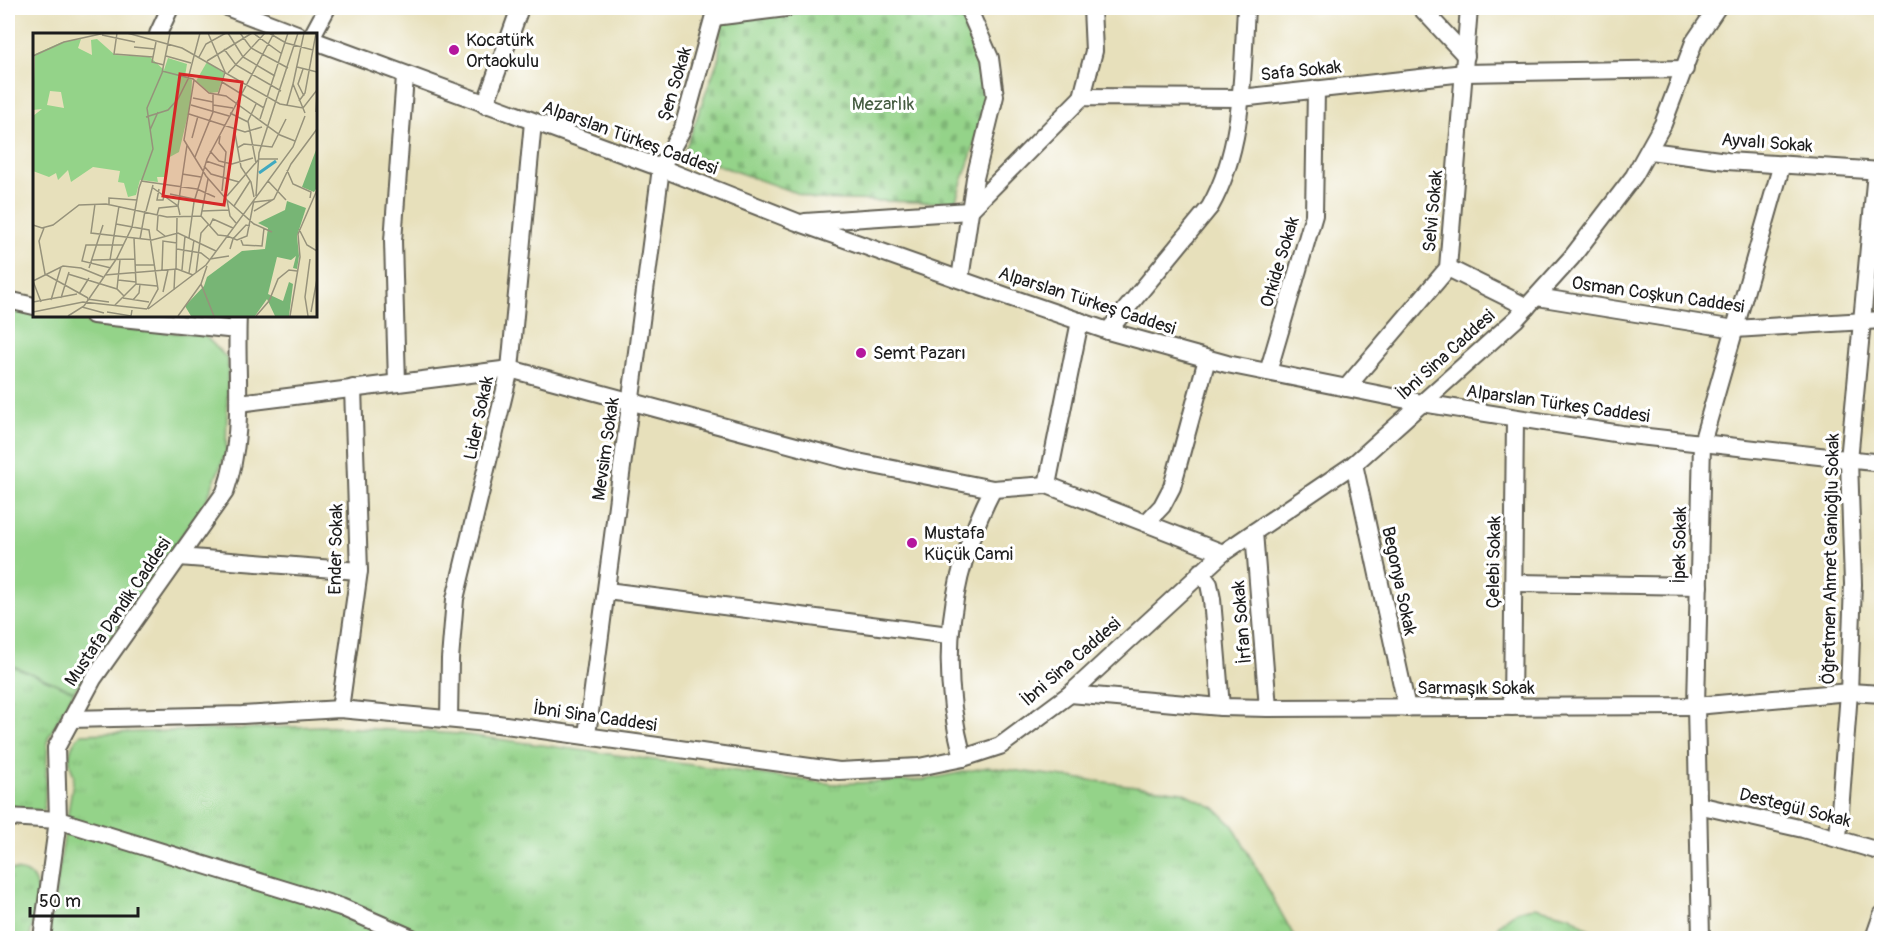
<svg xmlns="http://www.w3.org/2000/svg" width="1889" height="946" font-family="Pangolin,sans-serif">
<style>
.grass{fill:url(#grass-tufts);stroke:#587852;stroke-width:1.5}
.cemetery{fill:url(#cemetery-stones);stroke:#587852;stroke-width:1.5}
.pitch{fill:#94d389;stroke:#587852;stroke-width:1.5}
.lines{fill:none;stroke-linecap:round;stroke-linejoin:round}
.street-casing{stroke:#636154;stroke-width:20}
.street{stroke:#fff;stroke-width:16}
.poi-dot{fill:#b5179e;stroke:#fff;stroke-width:2}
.labels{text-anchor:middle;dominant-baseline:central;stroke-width:6;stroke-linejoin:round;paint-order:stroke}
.poi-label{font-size:18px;fill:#1c1c1c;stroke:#fff;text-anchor:start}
.street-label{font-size:18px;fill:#1c1c1c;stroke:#fff}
.park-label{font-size:18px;fill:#465c42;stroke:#fff}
.inset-river{fill:none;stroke:#40a9c0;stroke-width:3}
.inset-road{fill:none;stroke:#96927b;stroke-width:1.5}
.view{fill:#d62828;fill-opacity:0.15;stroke:#d62828;stroke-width:3}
.inset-edge{fill:none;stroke:#1c1c1c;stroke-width:3}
</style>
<defs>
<pattern id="grass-tufts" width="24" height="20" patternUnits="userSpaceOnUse" patternTransform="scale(1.5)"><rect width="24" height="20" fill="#94d389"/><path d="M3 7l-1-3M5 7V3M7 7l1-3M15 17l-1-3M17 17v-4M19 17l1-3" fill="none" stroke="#7fb576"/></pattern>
<pattern id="cemetery-stones" width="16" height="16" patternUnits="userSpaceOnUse" patternTransform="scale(1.5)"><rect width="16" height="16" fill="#94d389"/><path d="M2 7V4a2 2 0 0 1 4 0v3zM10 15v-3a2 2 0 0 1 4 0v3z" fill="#7fb576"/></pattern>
</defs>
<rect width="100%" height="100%" fill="#fff"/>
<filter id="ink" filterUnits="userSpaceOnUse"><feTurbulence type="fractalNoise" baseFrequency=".0167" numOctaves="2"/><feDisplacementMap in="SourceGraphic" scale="12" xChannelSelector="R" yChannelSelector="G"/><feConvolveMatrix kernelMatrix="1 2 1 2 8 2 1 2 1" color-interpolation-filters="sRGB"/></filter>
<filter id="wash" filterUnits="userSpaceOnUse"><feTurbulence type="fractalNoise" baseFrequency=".008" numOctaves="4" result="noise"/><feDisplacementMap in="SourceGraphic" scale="24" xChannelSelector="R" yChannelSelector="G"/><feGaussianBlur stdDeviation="1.35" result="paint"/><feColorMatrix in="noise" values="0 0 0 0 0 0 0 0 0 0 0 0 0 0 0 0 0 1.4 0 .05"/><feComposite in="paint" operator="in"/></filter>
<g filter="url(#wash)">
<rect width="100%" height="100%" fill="#e7e0bb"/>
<g class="grass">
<path d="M8 664 74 691 48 738 44 811 8 808Z"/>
<path d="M322 726 459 734 833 784 924 780 988 767 1182 792 1215 808 1233 826 1295 938H48L74 775C66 760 69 745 81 734Z"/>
<path d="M8 869C13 870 22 870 27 873 46 883 32 922 30 938H8Z"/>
<path d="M1534 907 1571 916 1600 938H1498V926C1509 915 1518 909 1534 907Z"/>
</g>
<path class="cemetery" d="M832 8H958C966 26 977 44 983 63 995 103 967 163 955 203L813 199 684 153 719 57 721 22Z"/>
<path class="pitch" d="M8 307 34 312V315H49L119 328 204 335 228 359 226 453 206 501 74 691 8 664Z"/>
</g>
<g filter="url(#ink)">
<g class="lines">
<g class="street-casing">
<g id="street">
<path d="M229 8 297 34"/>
<path d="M1421 8 1466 56"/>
<path d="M714 17 786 8"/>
<path d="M158 34 170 8"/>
<path d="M313 34 327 8"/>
<path d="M315 41 661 168 797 222 1009 297 1108 331 1227 364 1422 403 1621 434 1882 463"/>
<path d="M1082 97 1094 51 1092 8"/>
<path d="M485 105 520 8"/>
<path d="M1650 151 1727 161 1882 171"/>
<path d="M805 222 969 211 1082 97 1241 98 1464 73 1685 69"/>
<path d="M1448 268 1527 307"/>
<path d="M960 279 975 178 995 96 990 58 968 8"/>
<path d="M1537 297 1735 329 1882 320"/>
<path d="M8 300 34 306"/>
<path d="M93 315 237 330"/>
<path d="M1108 331 1210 207C1244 147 1242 75 1246 8"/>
<path d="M1268 372 1314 215 1316 89"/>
<path d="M397 383 393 241 405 76"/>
<path d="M1346 388 1448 268 1469 8"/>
<path d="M239 403 510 369 848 460 993 489 1047 485 1223 553"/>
<path d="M1354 464 1407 708"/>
<path d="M1047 485 1080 321"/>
<path d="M1146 523 1162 506 1172 487 1207 359"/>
<path d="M1254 532 1268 708"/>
<path d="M179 557 359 571"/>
<path d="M1200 572 1209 584 1212 599 1221 707"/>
<path d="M1514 583 1699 586"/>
<path d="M607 591 949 635"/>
<path d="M1070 694 1221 707 1268 708 1696 706 1849 692 1882 694"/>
<path d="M1512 707 1515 418"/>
<path d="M340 709 359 571 353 388"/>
<path d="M71 719 242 715 340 709 498 724 839 771 919 767 963 758 1000 746 1070 694 1223 553 1354 464 1516 319 1572 257 1634 176 1663 124 1694 42 1717 8"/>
<path d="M449 719 450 659 455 599 510 369 533 122"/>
<path d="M587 735 661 168 683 128 716 8"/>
<path d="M963 758C938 664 948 575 993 489"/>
<path d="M1698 805 1803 829 1882 852"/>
<path d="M8 817 58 820 341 907 412 938"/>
<path d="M1838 838 1849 692 1853 584 1849 460 1876 172"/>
<path d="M42 938 58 820 56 748 93 679 225 492C246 432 235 377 238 315"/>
<path d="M1701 938 1696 706 1702 443 1782 164"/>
<path d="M1874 938 1882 915"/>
</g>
</g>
<use href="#street" class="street"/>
</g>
</g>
<g class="poi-dot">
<circle cx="454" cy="50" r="6"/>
<circle cx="861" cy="353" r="6"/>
<circle cx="912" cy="543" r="6"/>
</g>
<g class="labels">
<g class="poi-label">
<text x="466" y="40">Kocatürk<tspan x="466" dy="21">Ortaokulu</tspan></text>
<text x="873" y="353">Semt Pazarı</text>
<text x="924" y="533">Mustafa<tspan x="924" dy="21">Küçük Cami</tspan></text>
</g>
<g class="street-label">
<text transform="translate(1301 71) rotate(-6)">Safa Sokak</text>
<text transform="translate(675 84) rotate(-73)">Şen Sokak</text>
<text transform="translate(630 138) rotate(20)">Alparslan Türkeş Caddesi</text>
<text transform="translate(1767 143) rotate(4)">Ayvalı Sokak</text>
<text transform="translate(1433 211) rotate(-85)">Selvi Sokak</text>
<text transform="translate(1280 262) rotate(-73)">Orkide Sokak</text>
<text transform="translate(1658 295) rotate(8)">Osman Coşkun Caddesi</text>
<text transform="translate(1087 301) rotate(18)">Alparslan Türkeş Caddesi</text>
<text transform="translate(1446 355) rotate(-42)">İbni Sina Caddesi</text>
<text transform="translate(1558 404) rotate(8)">Alparslan Türkeş Caddesi</text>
<text transform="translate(479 418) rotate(-78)">Lider Sokak</text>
<text transform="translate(606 449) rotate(-82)">Mevsim Sokak</text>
<text transform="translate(1680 545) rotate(-89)">İpek Sokak</text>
<text transform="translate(336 549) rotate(-89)">Ender Sokak</text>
<text transform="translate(1831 559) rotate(-89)">Öğretmen Ahmet Ganioğlu Sokak</text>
<text transform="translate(1494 562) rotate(-89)">Çelebi Sokak</text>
<text transform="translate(1399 581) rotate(78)">Begonya Sokak</text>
<text transform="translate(118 612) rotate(-56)">Mustafa Dandik Caddesi</text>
<text transform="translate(1242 622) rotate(-95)">İrfan Sokak</text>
<text transform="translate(1071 662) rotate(-41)">İbni Sina Caddesi</text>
<text x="1476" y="688">Sarmaşık Sokak</text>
<text transform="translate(595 717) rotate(8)">İbni Sina Caddesi</text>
<text transform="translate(1795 808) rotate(14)">Destegül Sokak</text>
</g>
<g class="park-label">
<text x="883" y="104">Mezarlık</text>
</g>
</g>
<g transform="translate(33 33)">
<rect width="284" height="284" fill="#e7e0bb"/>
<path d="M48 6 45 15 59 22 58 7 64 6 82 22 117 24 131 37 135 25 154 31 152 43 159 47 158 69 146 119 135 125 134 144H124L125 149 107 147 103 162 95 164 91 150 85 149 87 138 60 134 38 149 35 137 25 147 23 140 16 144 0 138V83L9 76 0 77 2 21 29 9ZM17 58 28 59 31 75 14 72Z" fill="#94d389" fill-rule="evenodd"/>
<path d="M283 117V156L281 159 269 154ZM254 168 273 175 264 203 266 223 264 236 260 235 263 223 258 227 244 224 235 261 250 268 256 249 260 251 256 283H242L234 266 222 283H158L152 273 171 253 174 244 209 218 232 216 235 195 225 190 252 177Z" fill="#77b575"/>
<path d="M174 29 191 40 185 59 177 60 163 48Z" fill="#94d389"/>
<path class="inset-river" d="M226 140 243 128"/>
<path class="inset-road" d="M84 0 81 21 120 24M94 0 149 15 247 71 270 75 284 57M175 0 192 39 185 62M195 0 210 24 242 43M207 0 218 15 255 35M220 0 249 21M236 0 253 10 280 17M271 0 260 51 272 80M69 2 102 9M123 9 119 29 131 32M101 14 122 16M191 16 203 32 248 58M0 23 31 9 72 0M133 23 158 30M166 24 173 11 193 0M174 28 219 0M264 34 284 39M270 36 265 51 271 63M129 38 160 46 176 60 193 63 247 102 262 108M195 40 232 0M161 47 151 107 173 143 194 167 221 191 239 199M189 49 231 75M160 65 180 69M266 68 272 60 283 0M223 71 215 88 223 130M158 72 196 83M180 72 200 75M254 72 260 51M283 79 284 61M197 80 215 89M156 81 212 99 229 94M113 84 135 77 145 66 155 46 167 0M227 86 255 0M201 95 208 134 218 149 221 164M117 97 125 79M187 103 186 110 193 119 189 158M159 105 165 83M204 115 211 111 239 114 253 86M177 118 186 128 199 131 220 125M162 124 180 79V61M173 128 191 134M171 133 178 141 206 149M254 137 260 151 278 159 277 165M149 141 168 144M108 148 164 156 182 164M235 148 253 167M120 155 145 173 147 182M126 156 124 167H130L131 163M137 161 180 170M194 163 226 126H245M223 163 226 120 265 0M194 167 197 183 203 190M221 169 239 167M62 171 58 200 119 207 145 200 183 218M76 172V165L104 167M201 173 217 148M113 178 120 152M169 178 196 177M221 178 241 166 258 131 284 96M124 182 126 175 145 173 154 112M125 183 124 197 132 203M168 183 175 146M83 191 116 197 125 256 114 276M0 192 9 195 20 192 46 172 73 171 134 184 168 183 185 202 194 203M177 192 180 186 200 195M11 195 6 208 12 241 55 265M266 196 274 212 284 218M194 203 204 207 214 203 221 167M156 205 161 169 174 126 241 0M107 206 112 178M208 207 210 212 229 213 231 195M144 216 168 220 177 227M197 216 200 206 213 192 217 193M177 226 196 223M59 227 102 226M77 227 86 173M102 232H121M174 233 168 251 181 283M56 235 70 192M78 235 49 228 53 212H91M143 236 144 185M129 237 130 208 144 210M149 237 152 203M156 240 161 207M163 240 168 200 176 191M35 241 84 256 91 263M72 242 144 236 160 242M85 247 103 249M0 248 30 233 48 235 70 244M0 248 8 269M103 251 124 253M84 256 87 227M141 257 142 236M130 259 135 237M46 261 56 245M28 265 36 239M90 265 116 269M54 266 76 269M18 267 28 234M100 267 106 260 107 251M0 269 44 261M82 272 103 251 101 205M49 274 71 280M115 276 173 232 260 114 272 83M0 279 50 269 114 276M74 279 98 283 99 277M278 279 284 246M35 283 51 273 84 225 99 194 106 155 120 116 114 75 129 40 137 0M145 283 168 251M223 283 236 268 245 246 256 237 264 238M257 283 267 224 265 201 284 157M275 283 272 264 277 226"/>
<path class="view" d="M147 41 209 49 191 172 130 163Z"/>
<rect width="284" height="284" class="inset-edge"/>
</g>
<rect width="1889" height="946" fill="none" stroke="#fff" stroke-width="30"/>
<path d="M30 907v9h108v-9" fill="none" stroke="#1c1c1c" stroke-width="3"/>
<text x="39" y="907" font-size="18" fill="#1c1c1c" stroke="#ffffff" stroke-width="4.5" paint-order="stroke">50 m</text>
</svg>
